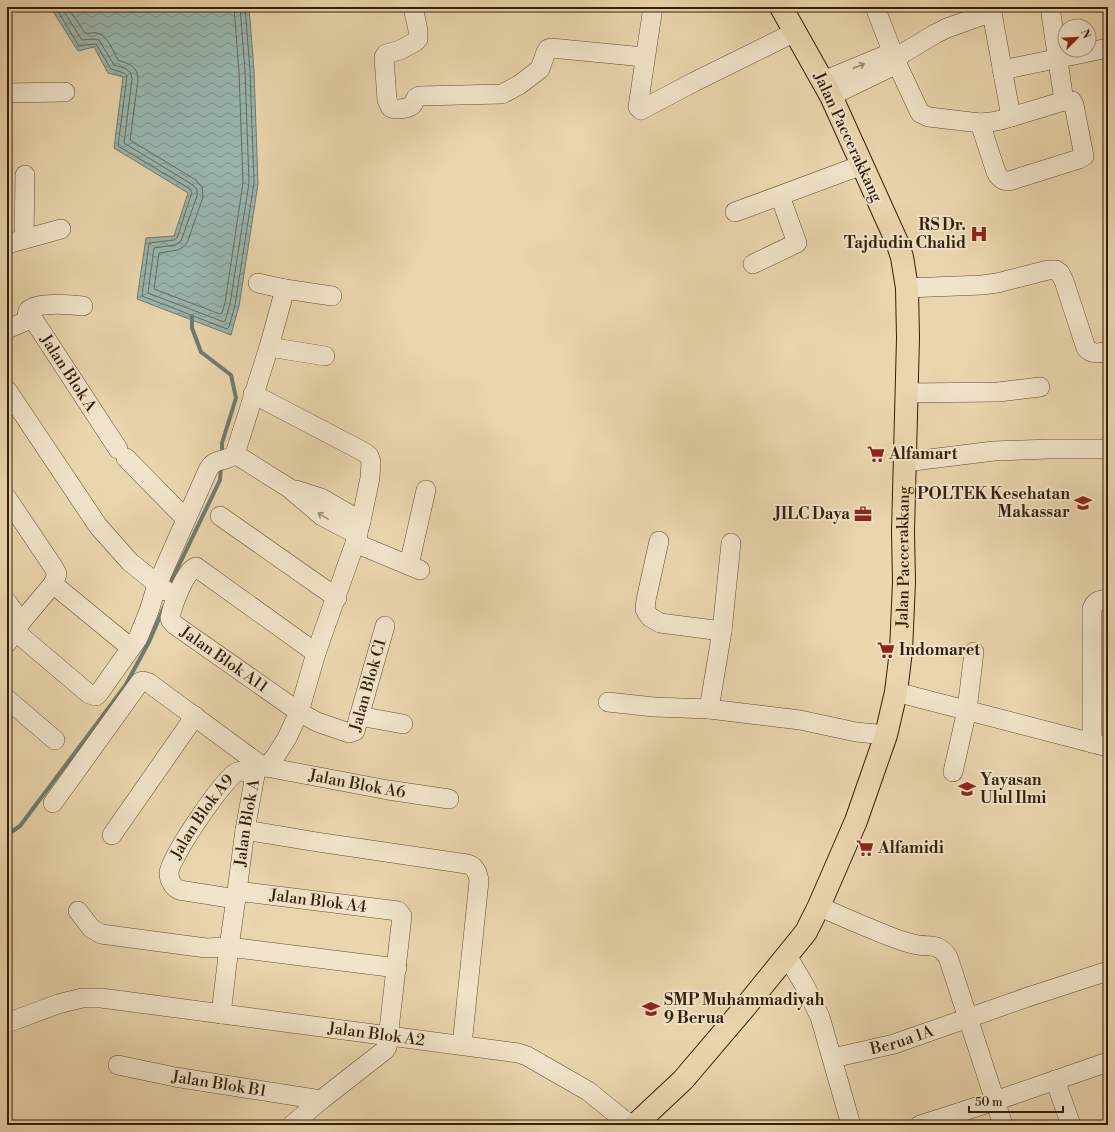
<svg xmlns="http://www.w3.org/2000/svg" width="1115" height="1132" font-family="'Libre Bodoni',serif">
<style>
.water{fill:url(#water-waves);stroke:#717b6d}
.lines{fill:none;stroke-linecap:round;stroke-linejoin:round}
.shore{stroke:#686c5c;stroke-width:1}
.stream{stroke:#717b6d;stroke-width:4}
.minor-casing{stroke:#634d31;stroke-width:20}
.major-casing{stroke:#361f08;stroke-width:24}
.minor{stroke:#f1e4ca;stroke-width:19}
.major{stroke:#ead6ad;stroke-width:22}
.oneway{stroke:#9d8b73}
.labels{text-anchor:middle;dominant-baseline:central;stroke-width:4;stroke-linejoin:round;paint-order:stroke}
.street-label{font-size:16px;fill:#361f08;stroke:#f1e4ca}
.poi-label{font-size:16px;font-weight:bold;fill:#361f08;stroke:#f1e4ca;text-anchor:start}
</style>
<defs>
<pattern id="water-waves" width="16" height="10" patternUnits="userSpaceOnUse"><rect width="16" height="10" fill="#99b8b1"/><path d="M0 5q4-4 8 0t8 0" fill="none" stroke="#7e958e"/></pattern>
</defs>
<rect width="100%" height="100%" fill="#ead6ad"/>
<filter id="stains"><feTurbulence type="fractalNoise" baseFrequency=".005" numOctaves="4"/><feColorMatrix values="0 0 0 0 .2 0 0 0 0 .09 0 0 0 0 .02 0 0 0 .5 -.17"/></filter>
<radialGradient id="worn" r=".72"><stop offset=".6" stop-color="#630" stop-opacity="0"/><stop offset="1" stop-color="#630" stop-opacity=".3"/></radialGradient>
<path class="water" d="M57 7H249L254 71 258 184 239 306 231 335 137 299 146 238 174 236 188 193 114 148 123 77 108 73 94 47 78 51 54 13Z"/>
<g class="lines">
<g class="shore">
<path d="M60 7 59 13 79 46 93 44H96L111 69 124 73 127 76 118 146 190 189 192 192 177 238 174 240 149 243 142 296 227 329 229 327 235 305 254 183 250 71 245 7"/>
<path d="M65 7V13L82 40 93 39 99 40 114 65C123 68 131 68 132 79L124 143 193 185 197 190V196L181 241 175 245 154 248 148 293 224 322 225 321 230 304 249 183 245 71 240 7"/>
<path d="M71 7V12L85 33C89 34 93 32 97 33 108 36 113 51 118 60 129 64 138 66 138 80L130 140 196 180 202 187 203 197 187 243 183 247 178 250 159 253 154 289 220 314 222 313 225 303 243 183 239 72 234 7"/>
</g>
<g class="stream">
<path d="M192 316V328L201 352 231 375 236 398 222 443V454"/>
<path d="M169 586 220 480 221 465"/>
<path d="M7 835 20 826 125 686 149 642 164 607"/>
</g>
<g class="minor-casing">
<g id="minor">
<path d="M413 7 418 30V39L415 42 400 50 386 54 384 57 387 100 391 108C396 110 409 109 413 104 414 102 415 100 416 98L419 96 502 94 519 85 540 69 546 52 548 49 551 48 644 57"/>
<path d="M653 7 638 107 641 110 694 82 795 32"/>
<path d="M875 7 897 64 920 113 929 117 980 123 991 122 1001 120 1064 101"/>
<path d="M991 7 1011 117"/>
<path d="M900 55 935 34 947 28 992 12"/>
<path d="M1002 70 1108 48"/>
<path d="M823 81 893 52 900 55 897 64 831 96"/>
<path d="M7 93 65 92"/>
<path d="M980 123 996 172C999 178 1002 181 1009 181L1079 159 1084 156 1074 105 1072 101H1064L1050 7"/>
<path d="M735 212 862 165"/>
<path d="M24 239 25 175"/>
<path d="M7 244 61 229"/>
<path d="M753 264 797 243 780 196"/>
<path d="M258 283 285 289"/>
<path d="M907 288 982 285 997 283 1048 270H1056L1060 273 1064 281 1086 348C1092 355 1100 353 1108 351"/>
<path d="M29 320C28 317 26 314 28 311 34 301 73 305 83 306"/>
<path id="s1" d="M7 329 31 319 35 322 118 449"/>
<path d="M269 347 325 356"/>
<path d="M7 390 98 526 130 562 166 591"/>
<path d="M907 393 998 392 1040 387"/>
<path d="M235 454 289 488 322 516 358 535"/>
<path d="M126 458 186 519"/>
<path d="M905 462 994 451 1049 449H1108"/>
<path d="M296 490 321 498 361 521"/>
<path d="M7 498 54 568 57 574 53 584 21 622 7 643"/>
<path d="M220 516 337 598"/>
<path d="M659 541 646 600 645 609 647 613 650 617 660 623 722 631"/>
<path d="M355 543 420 570"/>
<path d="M409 565 426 490"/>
<path d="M53 584 131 648"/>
<path d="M7 602 21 622"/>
<path d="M16 632 89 694 96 696 99 693 138 638 149 611 157 585 208 470C216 456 226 463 235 454L269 347 285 289 332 296"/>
<path id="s2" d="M316 653 196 567C185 570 172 607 170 618L171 621 175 625 299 712 317 722 349 733 355 731 385 626"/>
<path d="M896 692 1108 747"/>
<path d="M7 699 55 740"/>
<path d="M608 702 654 707 709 709 800 720 856 732 886 735"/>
<path d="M709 709 722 631 731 543"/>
<path d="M359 716 403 724"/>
<path d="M1092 743V609C1095 601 1099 600 1108 599"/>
<path id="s3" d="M266 767 388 790 449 799"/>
<path d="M953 772 967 710 974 652"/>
<path d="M53 803 140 682 143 681 149 683 259 764 266 767 275 757 287 738 299 712 316 653 355 543 361 521 370 478 371 462 369 456 364 452 253 394"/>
<path d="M245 830 317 842 467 864C475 866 478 873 479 881L462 1045"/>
<path d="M112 835 195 716"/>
<path id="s4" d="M237 891 398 911 402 916 387 1047 385 1050 321 1100 292 1125"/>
<path id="s5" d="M236 899 179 890C173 887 169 880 169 873 169 859 224 778 237 772 244 770 249 772 255 775"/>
<path d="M819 906C837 915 855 922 874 930 888 936 902 942 918 945 933 947 938 943 948 957L1003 1125"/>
<path d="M78 911 91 928 101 934 206 948 229 947 397 968"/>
<path d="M787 956 805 986 820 1017 851 1125"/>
<path id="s6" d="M221 1014 229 947 237 891 245 830 255 775 259 764"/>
<path id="s7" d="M7 1023 58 1004 82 998H101L518 1053 527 1056 588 1091 630 1125"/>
<path id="s8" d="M833 1058 894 1044 1028 997 1108 971"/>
<path id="s9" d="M118 1065 175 1077 321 1100"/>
<path d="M1055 1080 1071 1125"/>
<path d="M920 1125 995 1101 1108 1062"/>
</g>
</g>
<g class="major-casing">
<g id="major">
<path id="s10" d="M635 1125 683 1080 746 1006 806 932 819 906 856 821 886 735 896 692 901 651 904 582 903 532 908 338 907 288 902 257 897 242 831 96 781 7"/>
</g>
</g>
<use href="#minor" class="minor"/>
<use href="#major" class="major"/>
</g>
<defs><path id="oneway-shaft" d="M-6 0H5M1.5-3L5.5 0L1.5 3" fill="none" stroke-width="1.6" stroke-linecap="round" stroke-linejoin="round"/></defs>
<g class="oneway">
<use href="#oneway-shaft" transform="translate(859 66) rotate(-23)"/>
<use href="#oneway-shaft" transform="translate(323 516) rotate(-149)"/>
</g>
<defs>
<g id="hospital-bare" transform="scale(1.38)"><path d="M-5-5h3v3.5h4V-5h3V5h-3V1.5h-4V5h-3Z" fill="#8f2418" stroke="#f1e4ca" stroke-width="2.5" paint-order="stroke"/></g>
<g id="supermarket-bare" transform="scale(1.38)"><path d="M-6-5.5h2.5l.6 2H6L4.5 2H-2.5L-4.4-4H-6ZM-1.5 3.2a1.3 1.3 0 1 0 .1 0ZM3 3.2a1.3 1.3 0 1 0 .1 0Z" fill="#8f2418" stroke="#f1e4ca" stroke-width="2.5" paint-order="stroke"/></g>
<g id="university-bare" transform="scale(1.38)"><path d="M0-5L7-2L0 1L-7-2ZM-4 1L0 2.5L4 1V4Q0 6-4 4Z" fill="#8f2418" stroke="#f1e4ca" stroke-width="2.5" paint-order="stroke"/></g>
<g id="office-bare" transform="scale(1.38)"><path d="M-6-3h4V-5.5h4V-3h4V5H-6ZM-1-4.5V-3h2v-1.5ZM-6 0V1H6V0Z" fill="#8f2418" stroke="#f1e4ca" stroke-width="2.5" paint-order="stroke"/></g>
<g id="school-bare" transform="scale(1.38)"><path d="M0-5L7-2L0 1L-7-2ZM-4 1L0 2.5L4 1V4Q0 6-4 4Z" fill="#8f2418" stroke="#f1e4ca" stroke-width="2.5" paint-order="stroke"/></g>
</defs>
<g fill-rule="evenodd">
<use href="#hospital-bare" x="979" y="234"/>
<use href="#supermarket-bare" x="876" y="454"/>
<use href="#university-bare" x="1083" y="503"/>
<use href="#office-bare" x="863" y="514"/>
<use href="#supermarket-bare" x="886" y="650"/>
<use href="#school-bare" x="967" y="789"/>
<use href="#supermarket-bare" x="865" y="848"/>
<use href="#school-bare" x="651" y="1009"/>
</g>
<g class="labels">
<g class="street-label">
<text transform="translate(848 137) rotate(65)">Jalan Paccerakkang</text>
<text stroke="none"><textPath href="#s1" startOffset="92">Jalan Blok A</textPath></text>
<text stroke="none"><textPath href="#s10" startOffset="651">Jalan Paccerakkang</textPath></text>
<text stroke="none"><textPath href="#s2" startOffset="275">Jalan Blok A11</textPath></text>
<text stroke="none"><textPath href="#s2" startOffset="475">Jalan Blok C1</textPath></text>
<text stroke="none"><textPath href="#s3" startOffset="93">Jalan Blok A6</textPath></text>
<text stroke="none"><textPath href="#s5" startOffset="144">Jalan Blok A9</textPath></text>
<text stroke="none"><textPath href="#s6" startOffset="193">Jalan Blok A</textPath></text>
<text stroke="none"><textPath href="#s4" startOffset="82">Jalan Blok A4</textPath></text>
<text stroke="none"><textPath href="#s7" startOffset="376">Jalan Blok A2</textPath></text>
<text stroke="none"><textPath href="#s8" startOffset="71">Berua 1A</textPath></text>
<text stroke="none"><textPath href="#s9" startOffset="103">Jalan Blok B1</textPath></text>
</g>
<g class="poi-label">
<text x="966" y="225" text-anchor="end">RS Dr.<tspan x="966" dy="18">Tajdudin Chalid</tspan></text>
<text x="889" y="454">Alfamart</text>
<text x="1070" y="494" text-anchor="end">POLTEK Kesehatan<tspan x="1070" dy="18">Makassar</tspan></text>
<text x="850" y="514" text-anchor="end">JILC Daya</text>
<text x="899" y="650">Indomaret</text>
<text x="980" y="780">Yayasan<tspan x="980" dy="18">Ulul Ilmi</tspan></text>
<text x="878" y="848">Alfamidi</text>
<text x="664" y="1000">SMP Muhammadiyah<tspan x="664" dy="18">9 Berua</tspan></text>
</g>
</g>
<rect width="1115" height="1132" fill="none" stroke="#ead6ad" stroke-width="24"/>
<rect x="8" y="8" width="1099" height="1116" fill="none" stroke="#361f08" stroke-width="2"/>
<rect x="12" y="12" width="1091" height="1108" fill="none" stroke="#361f08"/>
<g transform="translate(1077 38) rotate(66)"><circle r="19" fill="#f1e4ca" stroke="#a6957c"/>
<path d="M0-3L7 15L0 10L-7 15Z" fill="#8f2418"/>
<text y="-6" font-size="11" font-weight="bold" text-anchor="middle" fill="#361f08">N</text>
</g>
<path d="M969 1106v6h94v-6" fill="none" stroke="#361f08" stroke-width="2"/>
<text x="975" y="1106" font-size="12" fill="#361f08" stroke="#f1e4ca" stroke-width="3" paint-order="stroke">50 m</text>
<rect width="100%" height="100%" filter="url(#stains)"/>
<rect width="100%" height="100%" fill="url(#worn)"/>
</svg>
